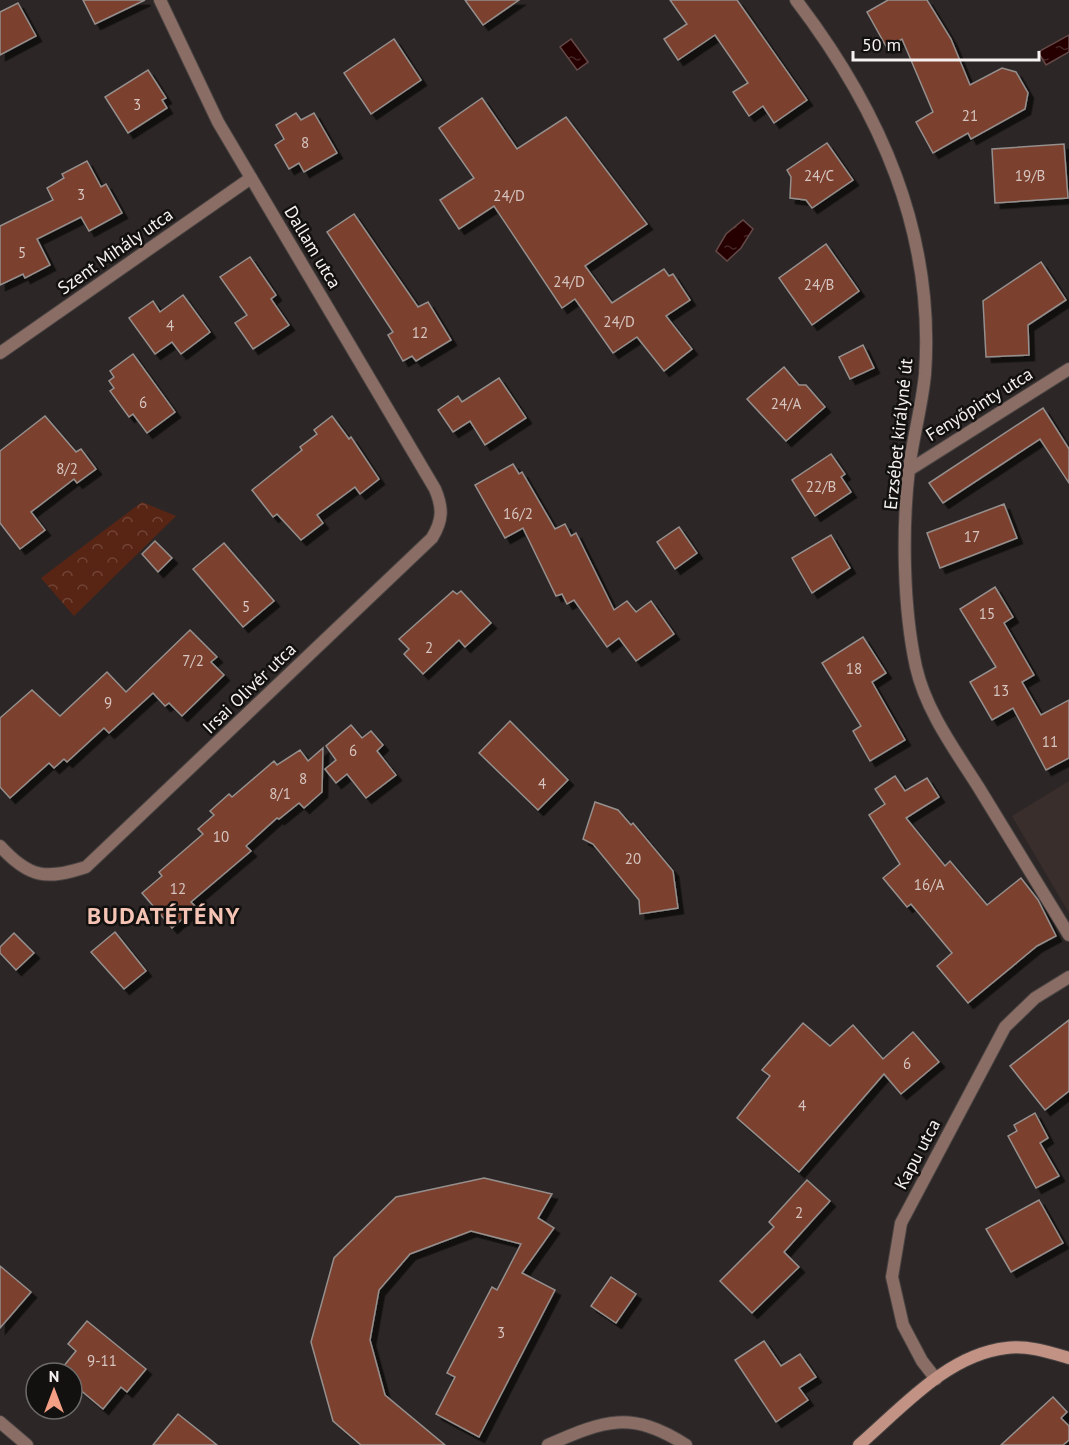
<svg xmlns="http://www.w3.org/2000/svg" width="1069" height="1445" font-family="'PT Sans',sans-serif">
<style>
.built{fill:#392e2b}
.forest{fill:url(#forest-crowns)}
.water{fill:url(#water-ripples);stroke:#644948;stroke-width:1.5}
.building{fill:#7b3f2d;stroke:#958f8d;stroke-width:1.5;filter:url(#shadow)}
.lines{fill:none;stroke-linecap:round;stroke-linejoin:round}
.street-casing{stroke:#484342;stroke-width:14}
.secondary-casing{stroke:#484342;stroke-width:14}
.street{stroke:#8a6d64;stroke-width:12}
.secondary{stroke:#c29385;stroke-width:12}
.labels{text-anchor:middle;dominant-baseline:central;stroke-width:5;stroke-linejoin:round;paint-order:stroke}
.number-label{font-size:15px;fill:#d6c5c0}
.street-label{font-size:18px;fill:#f5f2f1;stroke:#131110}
.district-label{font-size:24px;font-weight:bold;letter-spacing:1.5px;fill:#f5c4b5;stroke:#131110}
</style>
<defs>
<pattern id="forest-crowns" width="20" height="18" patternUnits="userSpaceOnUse" patternTransform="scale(1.5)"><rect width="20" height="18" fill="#582413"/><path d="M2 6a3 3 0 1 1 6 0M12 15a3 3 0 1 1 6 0" fill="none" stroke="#714436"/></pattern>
<pattern id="water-ripples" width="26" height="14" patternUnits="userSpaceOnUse" patternTransform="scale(1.5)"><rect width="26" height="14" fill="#260000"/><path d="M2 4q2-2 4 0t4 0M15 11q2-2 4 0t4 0" fill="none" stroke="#462626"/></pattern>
<filter id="shadow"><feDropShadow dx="5.5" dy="5.5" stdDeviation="0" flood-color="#0009"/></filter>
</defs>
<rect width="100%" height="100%" fill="#2c2726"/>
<path class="built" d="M1069 781V913L1012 816Z"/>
<path class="forest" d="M142 502 176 516 74 616 41 578Z"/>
<g class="water">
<path d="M1069 35V52L1046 65 1038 52Z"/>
<path d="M571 39 588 62 577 70 560 47Z"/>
<path d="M743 220 753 229 741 248 727 261 716 251 726 234Z"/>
</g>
<g class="building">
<path d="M83 0H145L95 24Z"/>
<path d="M465 0H519L483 25Z"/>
<path d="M670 0H737L807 100 774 123 763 106 749 116 733 92 748 83 715 35 678 60 664 39 687 24Z"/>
<path d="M888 0H927L951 39 970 85 1002 68 1016 72 1028 93 1025 109 971 139 968 133 933 153 916 122 933 112 902 39 887 48 867 12Z"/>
<path d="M18 3 36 36 0 55V12Z"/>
<path d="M394 39 421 80 371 114 344 73Z"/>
<path d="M148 70 166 98 162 100 167 108 128 133 105 97Z"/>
<path d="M482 98 517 149 566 117 647 224 585 266 612 303 664 269 669 276 673 274 690 300 666 316 692 349 664 371 637 337 613 353 575 299 562 308 494 206 459 229 440 200 474 178 439 128Z"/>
<path d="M296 113 301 120 314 113 337 153 304 172 299 163 289 169 275 145 284 139 276 125Z"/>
<path d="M827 143 853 180 812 208 806 200 790 198 791 177 787 170Z"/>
<path d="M1064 144 1068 198 995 203 992 149Z"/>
<path d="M87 161 101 187 106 184 122 213 89 231 81 217 37 239 50 265 25 278 23 274 0 285V226L53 200 47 188 64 178 62 174Z"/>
<path d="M354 214 418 307 428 302 451 340 416 361 412 356 403 361 388 335 393 332 327 232Z"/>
<path d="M826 244 859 291 812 325 779 278Z"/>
<path d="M250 257 276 295 271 299 289 325 253 349 235 323 247 315 220 277Z"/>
<path d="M1041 262 1066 300 1028 325 1029 355 986 357 983 301Z"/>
<path d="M183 295 210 332 181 354 172 342 155 354 129 318 153 301 160 312Z"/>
<path d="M863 345 874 368 850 379 839 357Z"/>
<path d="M133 354 175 412 147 433 133 414 129 417 110 391 114 388 109 381 114 377 110 371Z"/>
<path d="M784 367 799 385H806L825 407 786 441 747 399Z"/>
<path d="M499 378 526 418 485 445 470 421 453 432 438 410 458 396 462 402Z"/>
<path d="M1043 408 1069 449V483L1040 439 943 503 929 483Z"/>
<path d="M45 416 76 452 81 449 96 469 77 483 74 479 31 512 45 530 20 549 0 523V451Z"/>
<path d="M332 416 349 439 351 437 379 479 360 494 355 487 317 515 323 523 301 540 277 514 273 517 252 490 302 450 300 447 317 434 314 430Z"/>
<path d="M831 454 845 474 841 477 851 492 815 516 792 480Z"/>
<path d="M513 464 519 474 522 472 555 529 565 524 571 536 576 533 614 610 627 601 636 612 651 601 674 634 636 661 619 638 607 647 574 600 567 604 562 594 556 596 523 528 505 538 475 485Z"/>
<path d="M1004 504 1017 538 940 568 927 533Z"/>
<path d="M679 527 697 553 675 569 657 542Z"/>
<path d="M831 535 850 568 812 593 792 558Z"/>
<path d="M155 541 172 558 158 572 142 554Z"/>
<path d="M224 543 274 601 243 627 193 569Z"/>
<path d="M995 587 1013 617 1004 623 1034 675 1022 682 1041 715 1069 700V758L1046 770 1013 708 992 720 970 682 996 667 960 609Z"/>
<path d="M453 591 457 594 461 591 491 623 465 647 459 640 423 674 404 654 409 649 399 639Z"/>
<path d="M190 630 217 657 211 662 224 675 182 716 169 703 165 706 153 693 109 733 104 728 67 762 64 759 54 768 49 763 10 798 0 787V718L32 690 60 716 107 672 126 692Z"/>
<path d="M863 637 886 673 872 682 905 740 870 761 853 731 861 726 822 663Z"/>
<path d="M510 721 568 780 538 810 479 753Z"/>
<path d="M351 725 362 738 371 731 383 745 377 751 396 775 366 798 347 774 336 783 325 769 336 760 326 746Z"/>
<path d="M323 748 322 792 304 808 299 803 279 819 277 818 246 846 251 851 191 902 196 907 172 928 142 893 162 876 159 872 203 834 198 829 214 815 210 811 229 794 232 797 274 761 277 765 300 750 308 761Z"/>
<path d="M895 776 905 791 927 778 939 797 906 818 945 866 950 861 987 905 1021 878 1038 900 1056 936 1037 946 968 1003 937 966 952 953 911 904 907 907 883 878 900 864 869 815 885 804 875 789Z"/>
<path d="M595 802 618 810 631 825 633 823 673 871 678 908 640 914 639 900 593 844 583 839Z"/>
<path d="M115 932 146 971 124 989 91 952Z"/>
<path d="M14 933 34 953 16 970 0 953V947Z"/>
<path d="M1069 1020V1091L1045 1110 1010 1066Z"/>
<path d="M803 1023 830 1046 853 1025 883 1059 913 1032 939 1062 901 1094 884 1074 799 1172 737 1118 770 1076 762 1070Z"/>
<path d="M1035 1113 1048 1138 1040 1143 1059 1176 1036 1188 1008 1136 1017 1131 1014 1125Z"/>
<path d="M484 1178 552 1194 538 1218 554 1228 522 1273 555 1290 479 1437 436 1414 455 1377 447 1373 492 1287 497 1290 521 1244 471 1231 410 1254 379 1290 370 1340 385 1395 445 1445H361L333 1421 311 1342 334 1258 396 1197Z"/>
<path d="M807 1180 830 1201 784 1252 799 1267 752 1313 720 1281 774 1227 769 1222Z"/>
<path d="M1039 1200 1063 1243 1011 1272 986 1229Z"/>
<path d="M0 1266 31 1292 0 1328Z"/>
<path d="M611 1277 636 1294 616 1323 591 1306Z"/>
<path d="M87 1321 146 1369 127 1392 121 1387 103 1409 72 1383V1373H58L76 1351 68 1344Z"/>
<path d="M764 1341 781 1366 800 1354 816 1377 799 1388 808 1400 776 1422 735 1360Z"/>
<path d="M1053 1397 1067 1412 1061 1418 1069 1426V1440L1063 1445H1001Z"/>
<path d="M178 1414 217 1445H153Z"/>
</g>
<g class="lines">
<g class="street-casing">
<g id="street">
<path d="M796 0C880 110 935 233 925 374 922 406 913 437 909 469 902 529 903 607 916 667 926 711 955 750 979 788 1009 837 1039 886 1069 935"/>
<path d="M0 353 251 178"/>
<path d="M909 470 1069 369"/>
<path d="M0 846C29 878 46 880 86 867L432 538C443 520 443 508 435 489L218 122 160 0"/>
<path d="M936 1379 922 1361 903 1325 892 1277 901 1223 1005 1027 1035 998 1069 977"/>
<path d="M0 1422 27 1445"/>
<path d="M548 1445C605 1420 631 1410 686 1445"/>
</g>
</g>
<g class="secondary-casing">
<path id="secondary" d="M859 1445C902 1408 947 1355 1006 1348 1027 1345 1049 1352 1069 1358"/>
</g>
<use href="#street" class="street"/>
<use href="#secondary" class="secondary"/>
</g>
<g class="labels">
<g class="number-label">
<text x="137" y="104">3</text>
<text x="970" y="115">21</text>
<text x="305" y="142">8</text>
<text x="819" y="175">24/C</text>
<text x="1030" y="175">19/B</text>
<text x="81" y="194">3</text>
<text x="509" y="195">24/D</text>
<text x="22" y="252">5</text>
<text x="569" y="281">24/D</text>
<text x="819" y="284">24/B</text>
<text x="619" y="321">24/D</text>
<text x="170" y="325">4</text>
<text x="420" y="332">12</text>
<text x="143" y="402">6</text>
<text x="786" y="403">24/A</text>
<text x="67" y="468">8/2</text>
<text x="821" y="486">22/B</text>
<text x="518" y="513">16/2</text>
<text x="972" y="536">17</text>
<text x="246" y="606">5</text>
<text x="987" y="613">15</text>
<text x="429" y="647">2</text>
<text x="193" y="660">7/2</text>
<text x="854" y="668">18</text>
<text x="1001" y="690">13</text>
<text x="108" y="702">9</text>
<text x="1050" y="741">11</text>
<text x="353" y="750">6</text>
<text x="303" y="778">8</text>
<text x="542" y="783">4</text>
<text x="280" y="793">8/1</text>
<text x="221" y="836">10</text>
<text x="633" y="858">20</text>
<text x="929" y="884">16/A</text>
<text x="178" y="888">12</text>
<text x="907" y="1063">6</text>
<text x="802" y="1105">4</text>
<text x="799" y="1212">2</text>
<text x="501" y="1332">3</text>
<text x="102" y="1360">9-11</text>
</g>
<g class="street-label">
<text transform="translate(313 247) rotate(59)">Dallam utca</text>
<text transform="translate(115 251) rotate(-35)">Szent Mihály utca</text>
<text transform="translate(979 404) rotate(-32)">Fenyőpinty utca</text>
<text transform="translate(898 434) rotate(-84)">Erzsébet királyné út</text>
<text transform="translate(249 688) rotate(-44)">Irsai Olivér utca</text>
<text transform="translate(917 1154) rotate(-62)">Kapu utca</text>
</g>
<g class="district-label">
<text x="164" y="915">BUDATÉTÉNY</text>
</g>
</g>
<g transform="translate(54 1391)"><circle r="28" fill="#131110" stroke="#6d6b6a" stroke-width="1.5"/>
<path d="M0-4.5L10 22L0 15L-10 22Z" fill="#f39f85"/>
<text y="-9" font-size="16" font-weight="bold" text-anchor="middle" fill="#f5f2f1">N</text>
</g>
<path d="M853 51v9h186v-9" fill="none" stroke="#f5f2f1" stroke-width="3"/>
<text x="862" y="51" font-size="18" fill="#f5f2f1" stroke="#131110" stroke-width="4.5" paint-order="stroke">50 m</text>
</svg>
